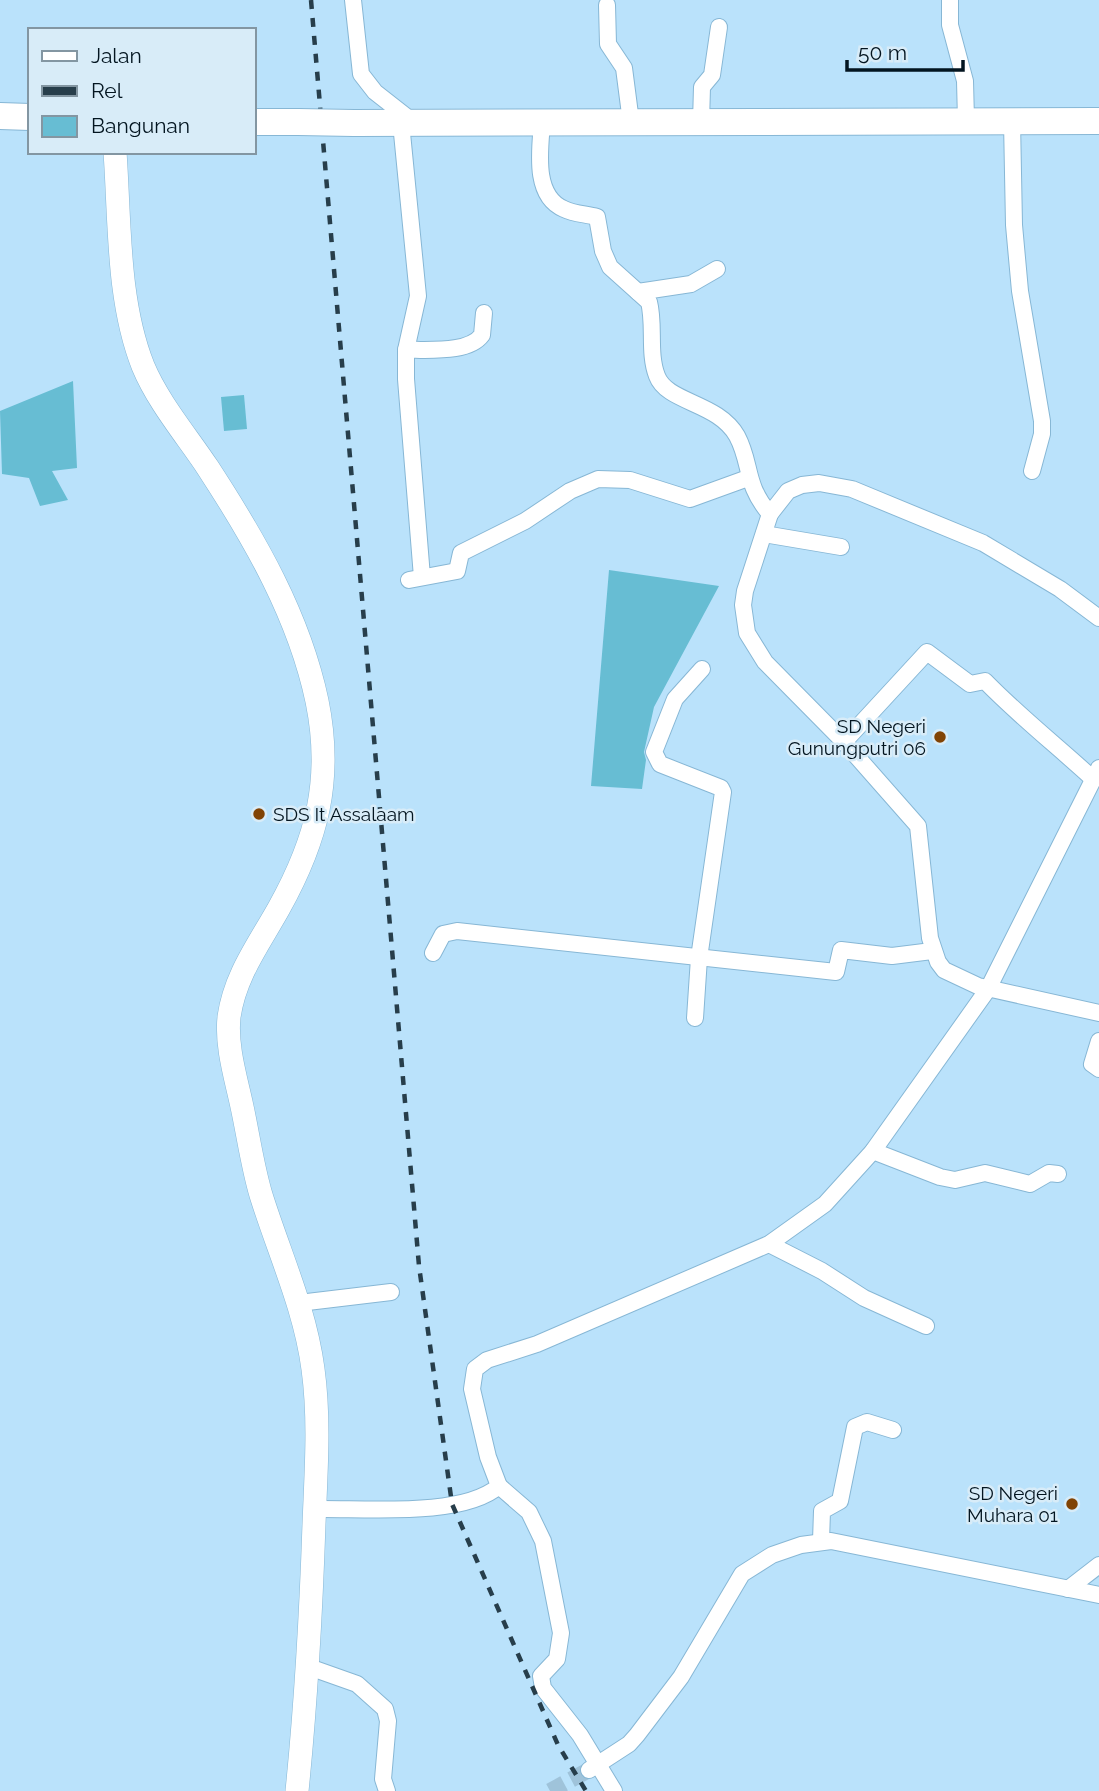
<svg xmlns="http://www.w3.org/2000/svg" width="1099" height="1791" font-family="Raleway,sans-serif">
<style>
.building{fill:#67bdd3}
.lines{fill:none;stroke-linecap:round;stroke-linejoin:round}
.street-tunnel{stroke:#9fc3da;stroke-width:16;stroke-dasharray:16 8;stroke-linecap:butt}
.street-casing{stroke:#87b7d5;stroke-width:18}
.secondary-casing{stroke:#87b7d5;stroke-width:24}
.primary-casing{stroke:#87b7d5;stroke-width:28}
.street{stroke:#fff;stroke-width:16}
.secondary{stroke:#fff;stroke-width:23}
.primary{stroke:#fff;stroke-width:26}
.rail{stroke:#273e4b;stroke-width:4.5;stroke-dasharray:9 9;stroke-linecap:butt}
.primary-bridge-casing{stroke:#87b7d5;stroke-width:28;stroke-linecap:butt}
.primary-bridge{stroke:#fff;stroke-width:26}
.poi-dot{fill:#814304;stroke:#d8ecf8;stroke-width:2.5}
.labels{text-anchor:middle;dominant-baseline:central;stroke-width:5;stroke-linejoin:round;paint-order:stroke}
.poi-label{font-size:19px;fill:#031520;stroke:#d8ecf8;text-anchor:end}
</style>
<rect width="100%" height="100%" fill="#bae2fb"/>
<g class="building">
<path d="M73 381 77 468 52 471 68 500 40 506 29 478 2 474 0 411Z"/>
<path d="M244 395 247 429 224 431 221 397Z"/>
<path d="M609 570 719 586 654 707 644 752 646 760 642 789 591 786Z"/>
</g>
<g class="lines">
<path class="street-tunnel" d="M550 1791 589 1770"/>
<g class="street-casing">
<g id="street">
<path d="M353 0 361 74 375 92 412 121"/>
<path d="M950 0V25L965 81 966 120"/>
<path d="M607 5 608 44 624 68 631 122"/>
<path d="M1012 121 1014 225 1020 291 1042 421V434L1032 471"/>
<path d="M701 122 702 87 712 75 719 27"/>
<path d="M401 123 418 296 406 350V379L422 577"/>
<path d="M542 123C540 150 533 196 564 209 574 214 586 214 597 217L603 251 610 267 649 302C655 325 648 353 657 376 667 403 718 402 737 436 752 464 744 484 770 514L745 591 743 605 747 633 765 662 844 742 918 826 930 938 938 962 944 970 978 986 1099 1013"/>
<path d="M638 292 691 284 717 269"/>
<path d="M406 350C427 349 468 354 482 335L484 313"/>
<path d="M770 514 788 491 802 485 819 483 852 489 983 543 1060 589 1099 618"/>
<path d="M764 534 841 547"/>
<path d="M409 580 457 571 461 553 525 521 570 491 598 479 630 480 690 499 748 478"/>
<path d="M844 742 927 652 970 684 985 681C1019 716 1056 745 1092 778"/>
<path d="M433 953 443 934 457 931 836 972 841 950 892 956 932 951"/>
<path d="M695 1018 699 958 723 792 721 788 660 764 654 752 675 699 702 669"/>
<path d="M1099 1041 1092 1064 1099 1069"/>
<path d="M873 1151 940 1177 955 1180 985 1173 1030 1184 1049 1173 1058 1174"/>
<path d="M769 1244 822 1271 864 1298 926 1326"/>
<path d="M299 1303 391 1292"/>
<path d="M499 1486 529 1512 543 1541 561 1633 557 1659 541 1676 543 1688 580 1735 614 1791"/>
<path d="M315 1509C364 1508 462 1518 499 1486L488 1457 472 1389 475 1369 487 1360 537 1344 769 1244 825 1204 873 1151 988 989 1099 768"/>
<path d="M821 1541 822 1511 840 1501 855 1427 867 1422 893 1430"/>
<path d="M1068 1589 1099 1565"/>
<path d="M309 1667 357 1684 385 1709 388 1721 383 1779 387 1791"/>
<path d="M589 1770 629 1744 637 1735 681 1677 742 1574 772 1555 801 1545 831 1541 1099 1595"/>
</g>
</g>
<g class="secondary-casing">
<path id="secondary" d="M115 152C120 222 117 300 143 366 158 402 186 435 208 468 255 540 299 616 317 701 333 779 317 840 279 908 259 944 235 975 229 1017 226 1045 235 1075 241 1102 248 1133 252 1165 261 1195 279 1253 305 1308 313 1369 320 1420 316 1472 314 1524 311 1613 306 1702 297 1791"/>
</g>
<g class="primary-casing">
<g id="primary">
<path d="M0 116 30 117"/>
<path d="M254 122H298"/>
<path d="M354 123 1099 121"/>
</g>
</g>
<use href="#street" class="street"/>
<use href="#secondary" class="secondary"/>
<use href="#primary" class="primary"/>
<path class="rail" d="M311 0 419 1266 452 1504 558 1745 586 1791"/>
<g class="primary-bridge-casing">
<path id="primary-bridge" d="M298 122 354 123"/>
</g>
<use href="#primary-bridge" class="primary-bridge"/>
</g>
<g class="poi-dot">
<circle cx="940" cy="737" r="7"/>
<circle cx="259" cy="814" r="7"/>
<circle cx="1072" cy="1504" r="7"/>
</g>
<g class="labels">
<g class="poi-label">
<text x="926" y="726">SD Negeri<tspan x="926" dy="22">Gunungputri 06</tspan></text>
<text x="273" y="814" text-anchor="start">SDS It Assalaam</text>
<text x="1058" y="1493">SD Negeri<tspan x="1058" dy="22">Muhara 01</tspan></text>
</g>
</g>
<rect x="28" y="28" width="228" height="126" fill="#d8ecf8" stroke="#8396a2" stroke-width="2"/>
<rect x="42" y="51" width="35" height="10" fill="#ffffff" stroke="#8396a2" stroke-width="2"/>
<text x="91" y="63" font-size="21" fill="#031520">Jalan</text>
<rect x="42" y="86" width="35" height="10" fill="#273e4b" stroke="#8396a2" stroke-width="2"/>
<text x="91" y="98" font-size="21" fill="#031520">Rel</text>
<rect x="42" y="116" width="35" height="21" fill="#67bdd3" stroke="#8396a2" stroke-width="2"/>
<text x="91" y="133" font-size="21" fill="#031520">Bangunan</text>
<path d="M847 60v10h116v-10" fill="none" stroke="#031520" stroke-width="3.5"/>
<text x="858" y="60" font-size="21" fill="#031520" stroke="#d8ecf8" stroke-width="5" paint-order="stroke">50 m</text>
</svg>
